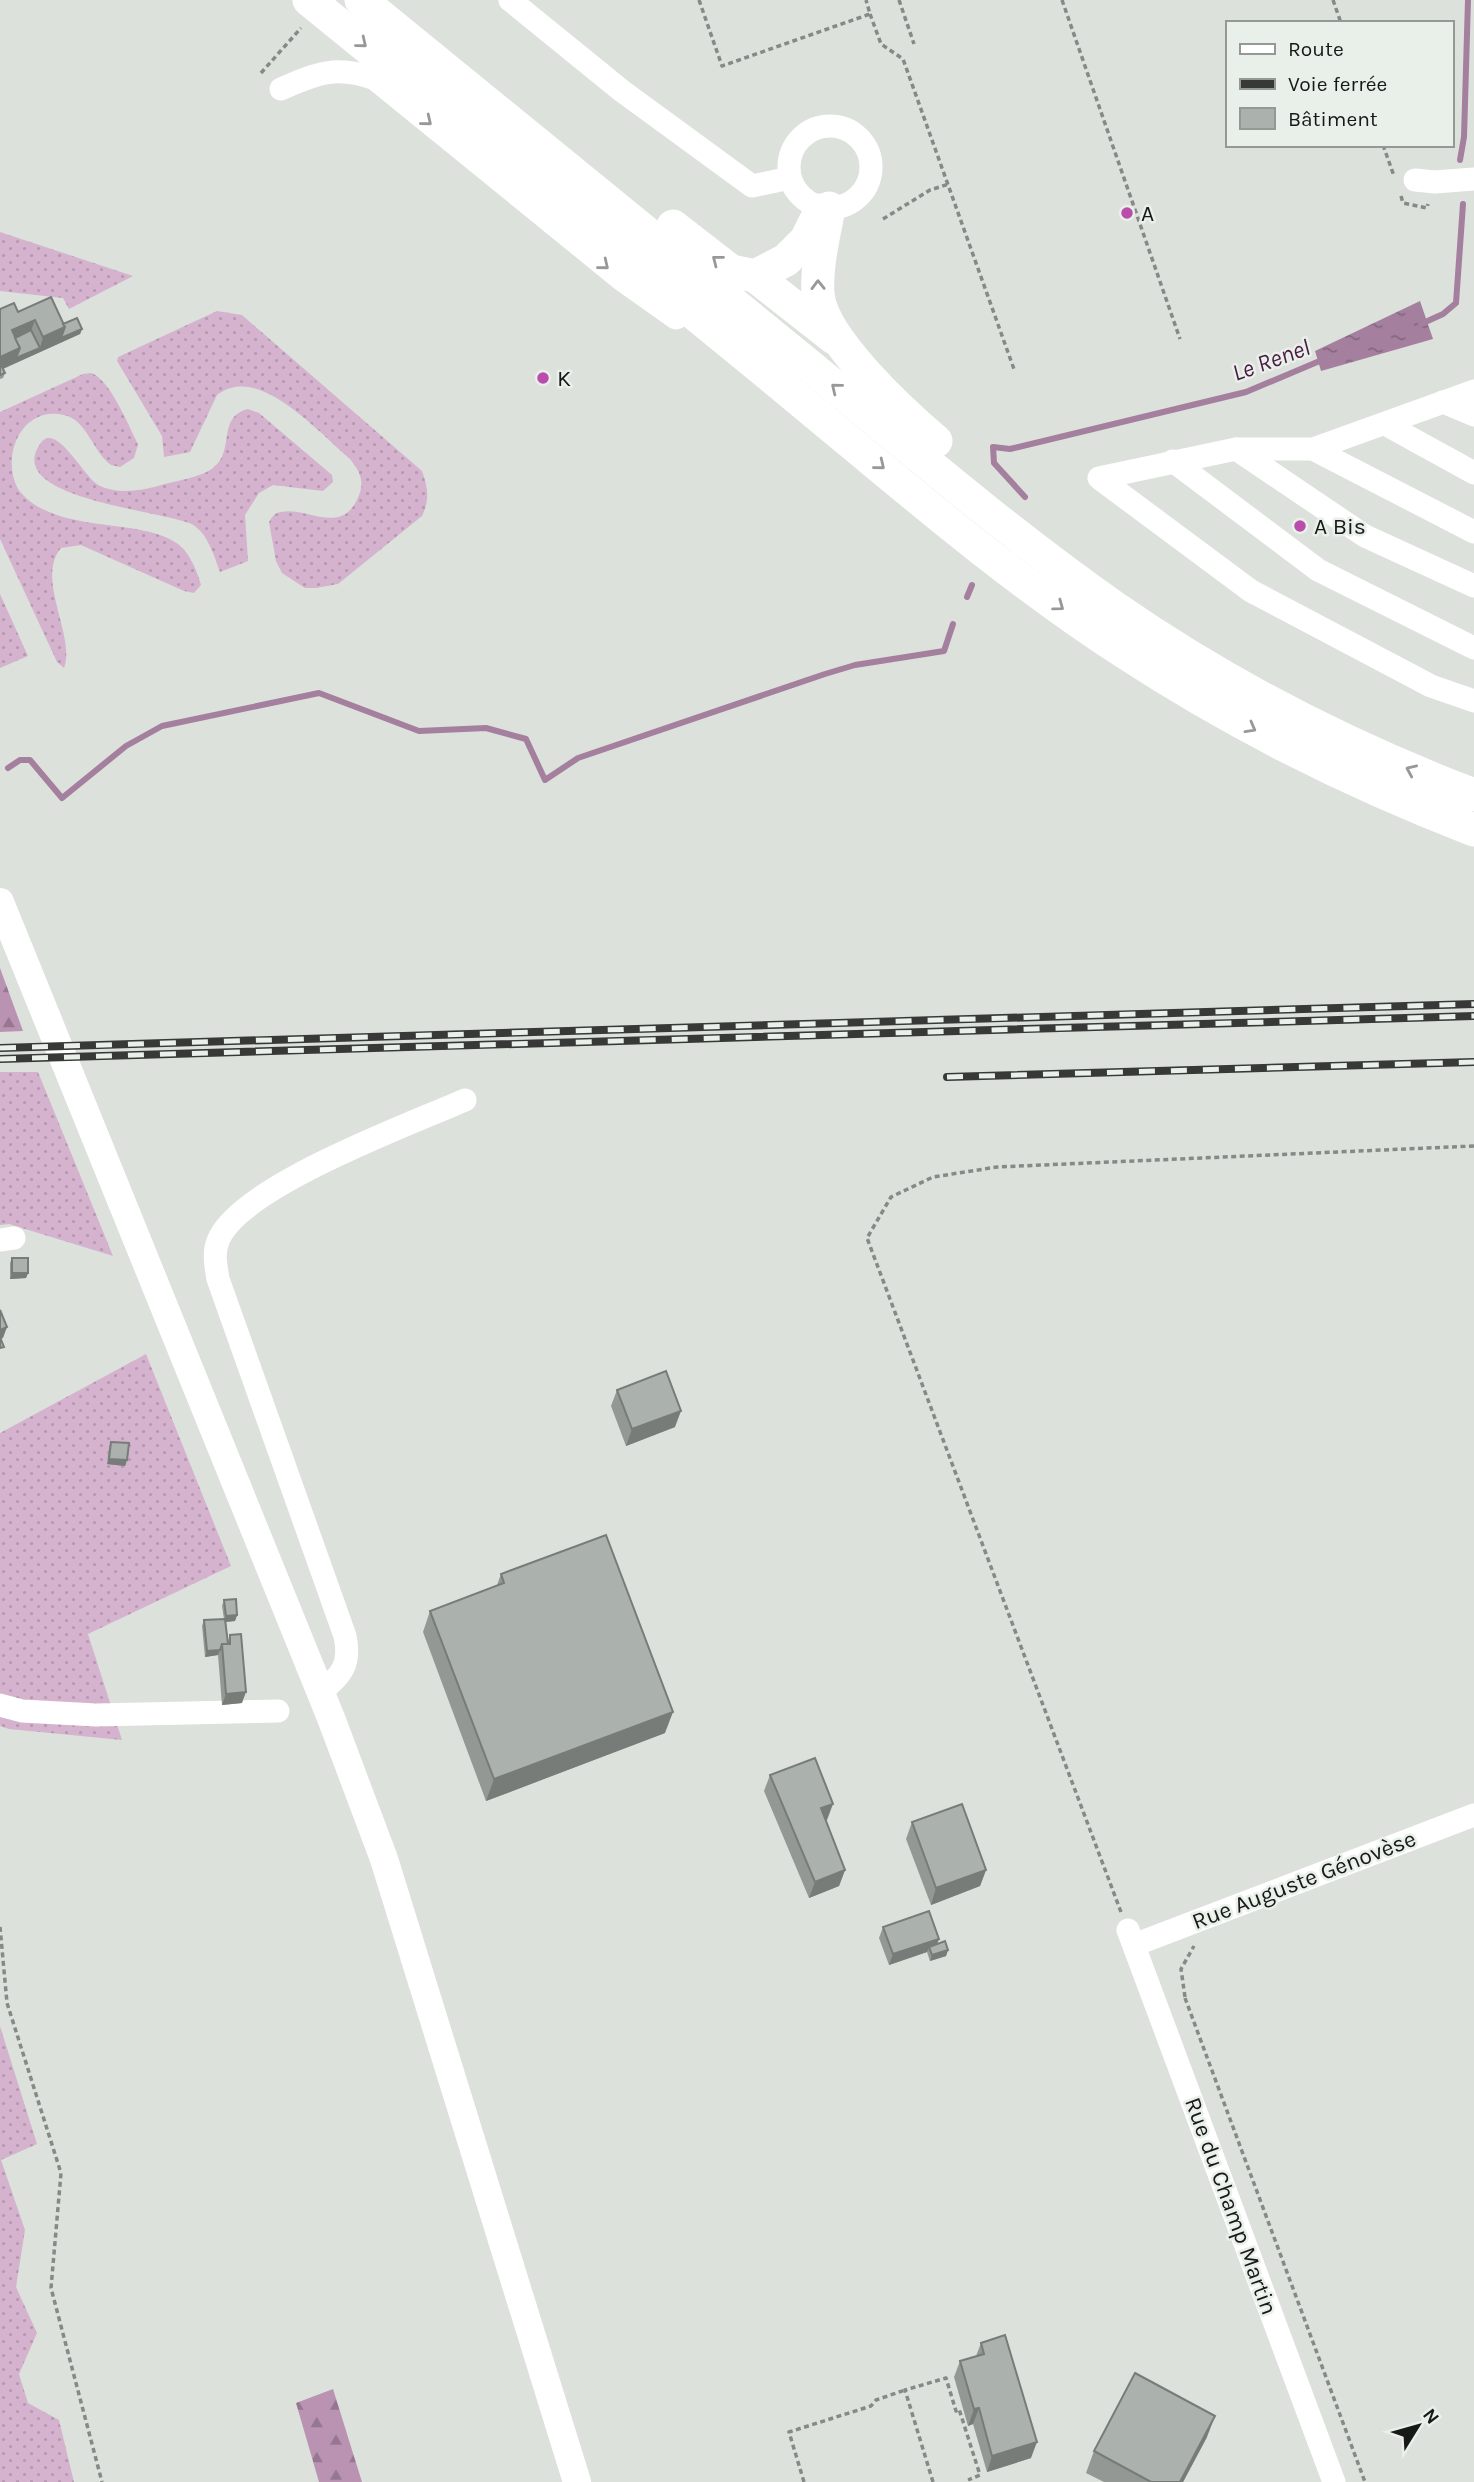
<svg xmlns="http://www.w3.org/2000/svg" width="1474" height="2482" font-family="Karla,sans-serif">
<style>
.grass{fill:url(#grass-dots)}
.forest{fill:url(#forest-firs)}
.water{fill:url(#water-ripples)}
.lines{fill:none;stroke-linecap:round;stroke-linejoin:round}
.stream{stroke:#a57f9e;stroke-width:6}
.path{stroke:#868a86;stroke-width:3.5;stroke-dasharray:5 3.5;stroke-linecap:butt}
.minor{stroke:#fff;stroke-width:23}
.major{stroke:#fff;stroke-width:28}
.highway{stroke:#fff;stroke-width:33}
.rail-casing{stroke:#373937;stroke-width:8}
.rail{stroke:#e9efe9;stroke-width:5;stroke-dasharray:16;stroke-linecap:butt}
.wall{fill:#939894}
.shaded-wall{fill:#787c78}
.building{fill:#abb1ac;stroke:#787c78;stroke-width:2}
.oneway{stroke:#979897}
.poi-dot{fill:#ba4dac;stroke:#e9efe9;stroke-width:2.5}
.labels{text-anchor:middle;dominant-baseline:central;stroke-width:5;stroke-linejoin:round;paint-order:stroke}
.poi-label{font-size:23px;fill:#171917;stroke:#e9efe9;text-anchor:start}
.street-label{font-size:23px;fill:#171917;stroke:#e9efe9}
.water-label{font-size:24px;font-style:italic;fill:#4b1a44;stroke:#e9efe9}
</style>
<defs>
<pattern id="grass-dots" width="8" height="8" patternUnits="userSpaceOnUse" patternTransform="scale(1.75)"><rect width="8" height="8" fill="#d5b3ce"/><path d="M2 2h.1M6 6h.1" fill="none" stroke="#b699b0" stroke-width="1.8" stroke-linecap="round"/></pattern>
<pattern id="forest-firs" width="22" height="20" patternUnits="userSpaceOnUse" patternTransform="scale(1.75)"><rect width="22" height="20" fill="#ba93b3"/><path d="M5 1l3.5 6h-7zM16 11l3.5 6h-7z" fill="#967791"/></pattern>
<pattern id="water-ripples" width="26" height="14" patternUnits="userSpaceOnUse" patternTransform="scale(1.75)"><rect width="26" height="14" fill="#a57f9e"/><path d="M2 4q2-2 4 0t4 0M15 11q2-2 4 0t4 0" fill="none" stroke="#856780"/></pattern>
</defs>
<rect width="100%" height="100%" fill="#dce1dc"/>
<g class="grass">
<path d="M0 232 133 276 69 309 63 298 0 291Z"/>
<path d="M217 311 242 315 422 471C428 488 430 499 422 516L338 584 316 588H305L282 573 276 561 269 522C272 517 274 513 281 512 307 506 343 538 359 495 365 481 359 470 350 459 319 433 258 362 217 395L190 452 164 457 162 436 117 361 118 357Z"/>
<path d="M91 373C110 379 128 425 138 444L134 458 120 467 111 465C93 452 87 420 64 415 22 405 0 456 18 489 53 536 140 516 178 544 190 553 197 571 201 585L194 593 184 591 81 545 61 548C35 579 76 636 64 668L57 662 0 539V412L83 374Z"/>
<path d="M248 409 259 413 332 475 333 482 323 491 273 485 259 493 245 515 248 561 220 572C214 556 209 537 195 526 175 511 1 501 40 444 56 419 84 479 100 486 117 494 140 491 158 486 174 481 200 478 213 468 236 451 216 417 248 409Z"/>
<path d="M0 594 28 656 0 668Z"/>
<path d="M0 1072H38L113 1256 9 1224 0 1225Z"/>
<path d="M146 1354 231 1566 88 1634 122 1740 9 1729 0 1726V1433Z"/>
<path d="M0 2026 37 2144 1 2160 25 2230 16 2287 37 2333 19 2374 28 2403 59 2420 74 2482H0Z"/>
</g>
<g class="forest">
<path d="M0 968 23 1031 0 1032Z"/>
<path d="M333 2389 362 2482H319L296 2403Z"/>
</g>
<path class="water" d="M1420 301 1433 339 1321 371 1315 351Z"/>
<g class="lines">
<g class="stream">
<path d="M1460 160 1464 137 1468 0"/>
<path d="M1421 324 1443 314 1456 303 1463 204"/>
<path d="M1025 497 994 463 993 447 1010 449 1246 392 1322 360"/>
<path d="M967 597 972 585"/>
<path d="M8 768 20 760H30L62 798 126 746 162 726 319 693 419 731 486 728 526 739 545 780 578 758 825 674 855 665 944 651 953 624"/>
</g>
<g class="path">
<path d="M699 0 722 66 870 14 866 0"/>
<path d="M899 0 914 44"/>
<path d="M1062 0 1180 339"/>
<path d="M1333 0 1341 23"/>
<path d="M870 14 881 44 903 59 1015 372"/>
<path d="M261 73 301 28"/>
<path d="M1383 145 1394 176"/>
<path d="M1401 196 1403 203 1427 208 1428 204"/>
<path d="M883 219 930 190 949 184"/>
<path d="M1121 1912 867 1238 891 1197 933 1177 997 1167 1474 1146"/>
<path d="M0 1927 7 2003 61 2173 51 2288 102 2482"/>
<path d="M1185 1997 1181 1969 1194 1946"/>
<path d="M1185 1998 1365 2482"/>
<path d="M804 2482 789 2432 871 2406 876 2400 905 2390"/>
<path d="M933 2482 905 2390 946 2378 956 2411 959 2409 980 2475 968 2480"/>
</g>
<g class="minor">
<path d="M510 0 622 91 752 186 790 178"/>
<path d="M281 89C317 73 337 65 375 79L621 279 676 318"/>
<circle cx="830" cy="167" r="41"/>
<path d="M1415 180 1435 182 1474 179"/>
<path d="M1474 391 1313 449H1236L1099 478 1251 591 1431 686 1474 701"/>
<path d="M1443 402 1474 415"/>
<path d="M1385 424 1474 473"/>
<path d="M1236 449 1365 536 1474 586"/>
<path d="M1313 449 1474 532"/>
<path d="M1173 461 1318 570 1474 648"/>
<path d="M0 1240 14 1238"/>
<path d="M319 1693C342 1676 351 1664 345 1636L218 1279C216 1267 213 1253 218 1241 238 1187 411 1124 465 1100"/>
<path d="M0 1705 22 1711 96 1715 278 1711"/>
<path d="M1128 1930 1334 2482"/>
<path d="M1134 1945 1474 1815"/>
</g>
<path class="major" d="M0 902 331 1718 384 1859 577 2482"/>
<g class="highway">
<path d="M309 0C463 124 615 249 768 374 885 470 1000 572 1127 654 1236 725 1352 783 1474 830"/>
<path d="M361 0C509 121 657 242 805 362 906 445 1007 532 1114 607 1225 684 1348 747 1474 795"/>
<path d="M829 208C824 236 816 266 818 294 822 339 902 412 936 441"/>
<path d="M673 226 731 271 755 276 786 260 806 240 821 210"/>
<path d="M755 276 834 338"/>
</g>
<g class="rail-casing">
<g id="rail">
<path d="M0 1048 1474 1004"/>
<path d="M0 1059 1474 1016"/>
<path d="M947 1077 1474 1062"/>
</g>
</g>
<use href="#rail" class="rail"/>
</g>
<g class="wall">
<path d="M0 309 18 312 82 329 80 334 3 369 5 373 3 378 0 379Z"/>
<path d="M12 1258 28 1273 26 1278 10 1279V1263Z"/>
<path d="M617 1390 675 1427 626 1446 611 1406Z"/>
<path d="M111 1442 127 1460 125 1466 107 1464 109 1447Z"/>
<path d="M501 1574 665 1733 486 1801 423 1632 430 1611 497 1585Z"/>
<path d="M224 1600 237 1615 235 1621 226 1622 228 1641 230 1635 242 1703 222 1705 218 1655 205 1657 202 1626 204 1620 224 1619 222 1606Z"/>
<path d="M770 1775 827 1820H826L845 1870 839 1886 809 1898 764 1791Z"/>
<path d="M912 1822 986 1870 980 1886 931 1905 906 1839Z"/>
<path d="M883 1927 939 1939 937 1944 948 1950 946 1956 930 1961 927 1952 889 1965 879 1938Z"/>
<path d="M981 2343 1031 2458 987 2472 973 2424 968 2426 954 2377 960 2361 976 2356Z"/>
<path d="M1207 2437 1183 2482H1104L1086 2473 1094 2451Z"/>
</g>
<g class="shaded-wall">
<path d="M35 320 29 336 10 345 12 330Z"/>
<path d="M65 327 82 329 80 334 0 370V357L20 348H40L43 337Z"/>
<path d="M12 1273H28L26 1278 10 1279Z"/>
<path d="M7 1327 3 1338 0 1339V1330Z"/>
<path d="M681 1411 675 1427 626 1446 632 1429Z"/>
<path d="M109 1459 127 1460 125 1466 107 1464Z"/>
<path d="M237 1615 235 1621 224 1622 226 1616Z"/>
<path d="M220 1650 218 1655 205 1657 207 1651Z"/>
<path d="M246 1692 242 1703 222 1705 226 1694Z"/>
<path d="M673 1712 665 1733 486 1801 494 1779Z"/>
<path d="M833 1804 827 1820 815 1824 821 1808Z"/>
<path d="M845 1870 839 1886 809 1898 815 1882Z"/>
<path d="M986 1870 980 1886 931 1905 936 1888Z"/>
<path d="M939 1939 935 1949 929 1947 927 1952 889 1965 893 1954Z"/>
<path d="M948 1950 946 1956 930 1961 932 1955Z"/>
<path d="M979 2408 973 2424 968 2426 974 2409Z"/>
<path d="M1215 2416 1207 2437 1183 2482H1180Z"/>
<path d="M1037 2442 1031 2458 987 2472 992 2456Z"/>
</g>
<g class="building">
<path d="M51 297 65 327 43 337 35 320 12 330 20 348 0 357V309L14 303 18 312Z"/>
<path d="M77 318 82 329 61 338 65 327 63 324Z"/>
<path d="M31 330 40 348 16 358 20 348 15 338Z"/>
<path d="M1 365 5 373 0 375V366Z"/>
<rect x="12" y="1258" width="16" height="15"/>
<path d="M0 1310 7 1327 0 1330Z"/>
<path d="M0 1337 4 1347 0 1348Z"/>
<path d="M666 1371 681 1411 632 1429 617 1390Z"/>
<path d="M111 1442 129 1443 127 1460 109 1459Z"/>
<path d="M606 1535 673 1712 494 1779 430 1611 504 1583 501 1574Z"/>
<path d="M236 1599 237 1615 226 1616 224 1600Z"/>
<path d="M225 1619 228 1644H222L220 1650 207 1651 204 1620Z"/>
<path d="M241 1634 246 1692 226 1694 222 1644H230V1635Z"/>
<path d="M815 1758 833 1804 821 1808 845 1870 815 1882 770 1775Z"/>
<path d="M962 1804 986 1870 936 1888 912 1822Z"/>
<path d="M929 1911 939 1939 893 1954 883 1927Z"/>
<path d="M945 1941 948 1950 932 1955 929 1947Z"/>
<path d="M1005 2335 1037 2442 992 2456 979 2408 974 2409 960 2361 984 2354 981 2343Z"/>
<path d="M1135 2373 1215 2416 1180 2482H1151L1094 2451Z"/>
</g>
<defs><path id="oneway-chevron" d="M-2-3.5L2.5 0L-2 3.5" fill="none" stroke-width="1.6" stroke-linecap="round" stroke-linejoin="round" transform="scale(1.75)"/></defs>
<g class="oneway">
<use href="#oneway-chevron" transform="translate(362 43) rotate(39)"/>
<use href="#oneway-chevron" transform="translate(427 121) rotate(39)"/>
<use href="#oneway-chevron" transform="translate(717 260) rotate(-142)"/>
<use href="#oneway-chevron" transform="translate(604 265) rotate(39)"/>
<use href="#oneway-chevron" transform="translate(818 285) rotate(-91)"/>
<use href="#oneway-chevron" transform="translate(836 388) rotate(-141)"/>
<use href="#oneway-chevron" transform="translate(880 465) rotate(39)"/>
<use href="#oneway-chevron" transform="translate(1059 606) rotate(36)"/>
<use href="#oneway-chevron" transform="translate(1251 728) rotate(29)"/>
<use href="#oneway-chevron" transform="translate(1411 770) rotate(-156)"/>
</g>
<g class="poi-dot">
<circle cx="1127" cy="213" r="7"/>
<circle cx="543" cy="378" r="7"/>
<circle cx="1300" cy="526" r="7"/>
</g>
<g class="labels">
<g class="poi-label">
<text x="1141" y="213">A</text>
<text x="557" y="378">K</text>
<text x="1314" y="526">A Bis</text>
</g>
<g class="street-label">
<text transform="translate(1304 1880) rotate(-21)">Rue Auguste Génovèse</text>
<text transform="translate(1231 2206) rotate(70)">Rue du Champ Martin</text>
</g>
<g class="water-label">
<text transform="translate(1271 360) rotate(-20)">Le Renel</text>
</g>
</g>
<rect x="1226" y="21" width="228" height="126" fill="#e9efe9" stroke="#959995" stroke-width="2"/>
<rect x="1240" y="44" width="35" height="10" fill="#ffffff" stroke="#959995" stroke-width="2"/>
<text x="1288" y="56" font-size="21" fill="#171917">Route</text>
<rect x="1240" y="79" width="35" height="10" fill="#373937" stroke="#959995" stroke-width="2"/>
<text x="1288" y="91" font-size="21" fill="#171917">Voie ferrée</text>
<rect x="1240" y="108" width="35" height="21" fill="#abb1ac" stroke="#959995" stroke-width="2"/>
<text x="1288" y="126" font-size="21" fill="#171917">Bâtiment</text>
<g transform="translate(1418 2426) rotate(53)" stroke="#e9efe9" stroke-width="5" paint-order="stroke">
<path d="M0-5L12 26L0 18L-12 26Z" fill="#171917"/>
<text y="-10" font-size="19" font-weight="bold" text-anchor="middle" fill="#171917">N</text>
</g>
</svg>
